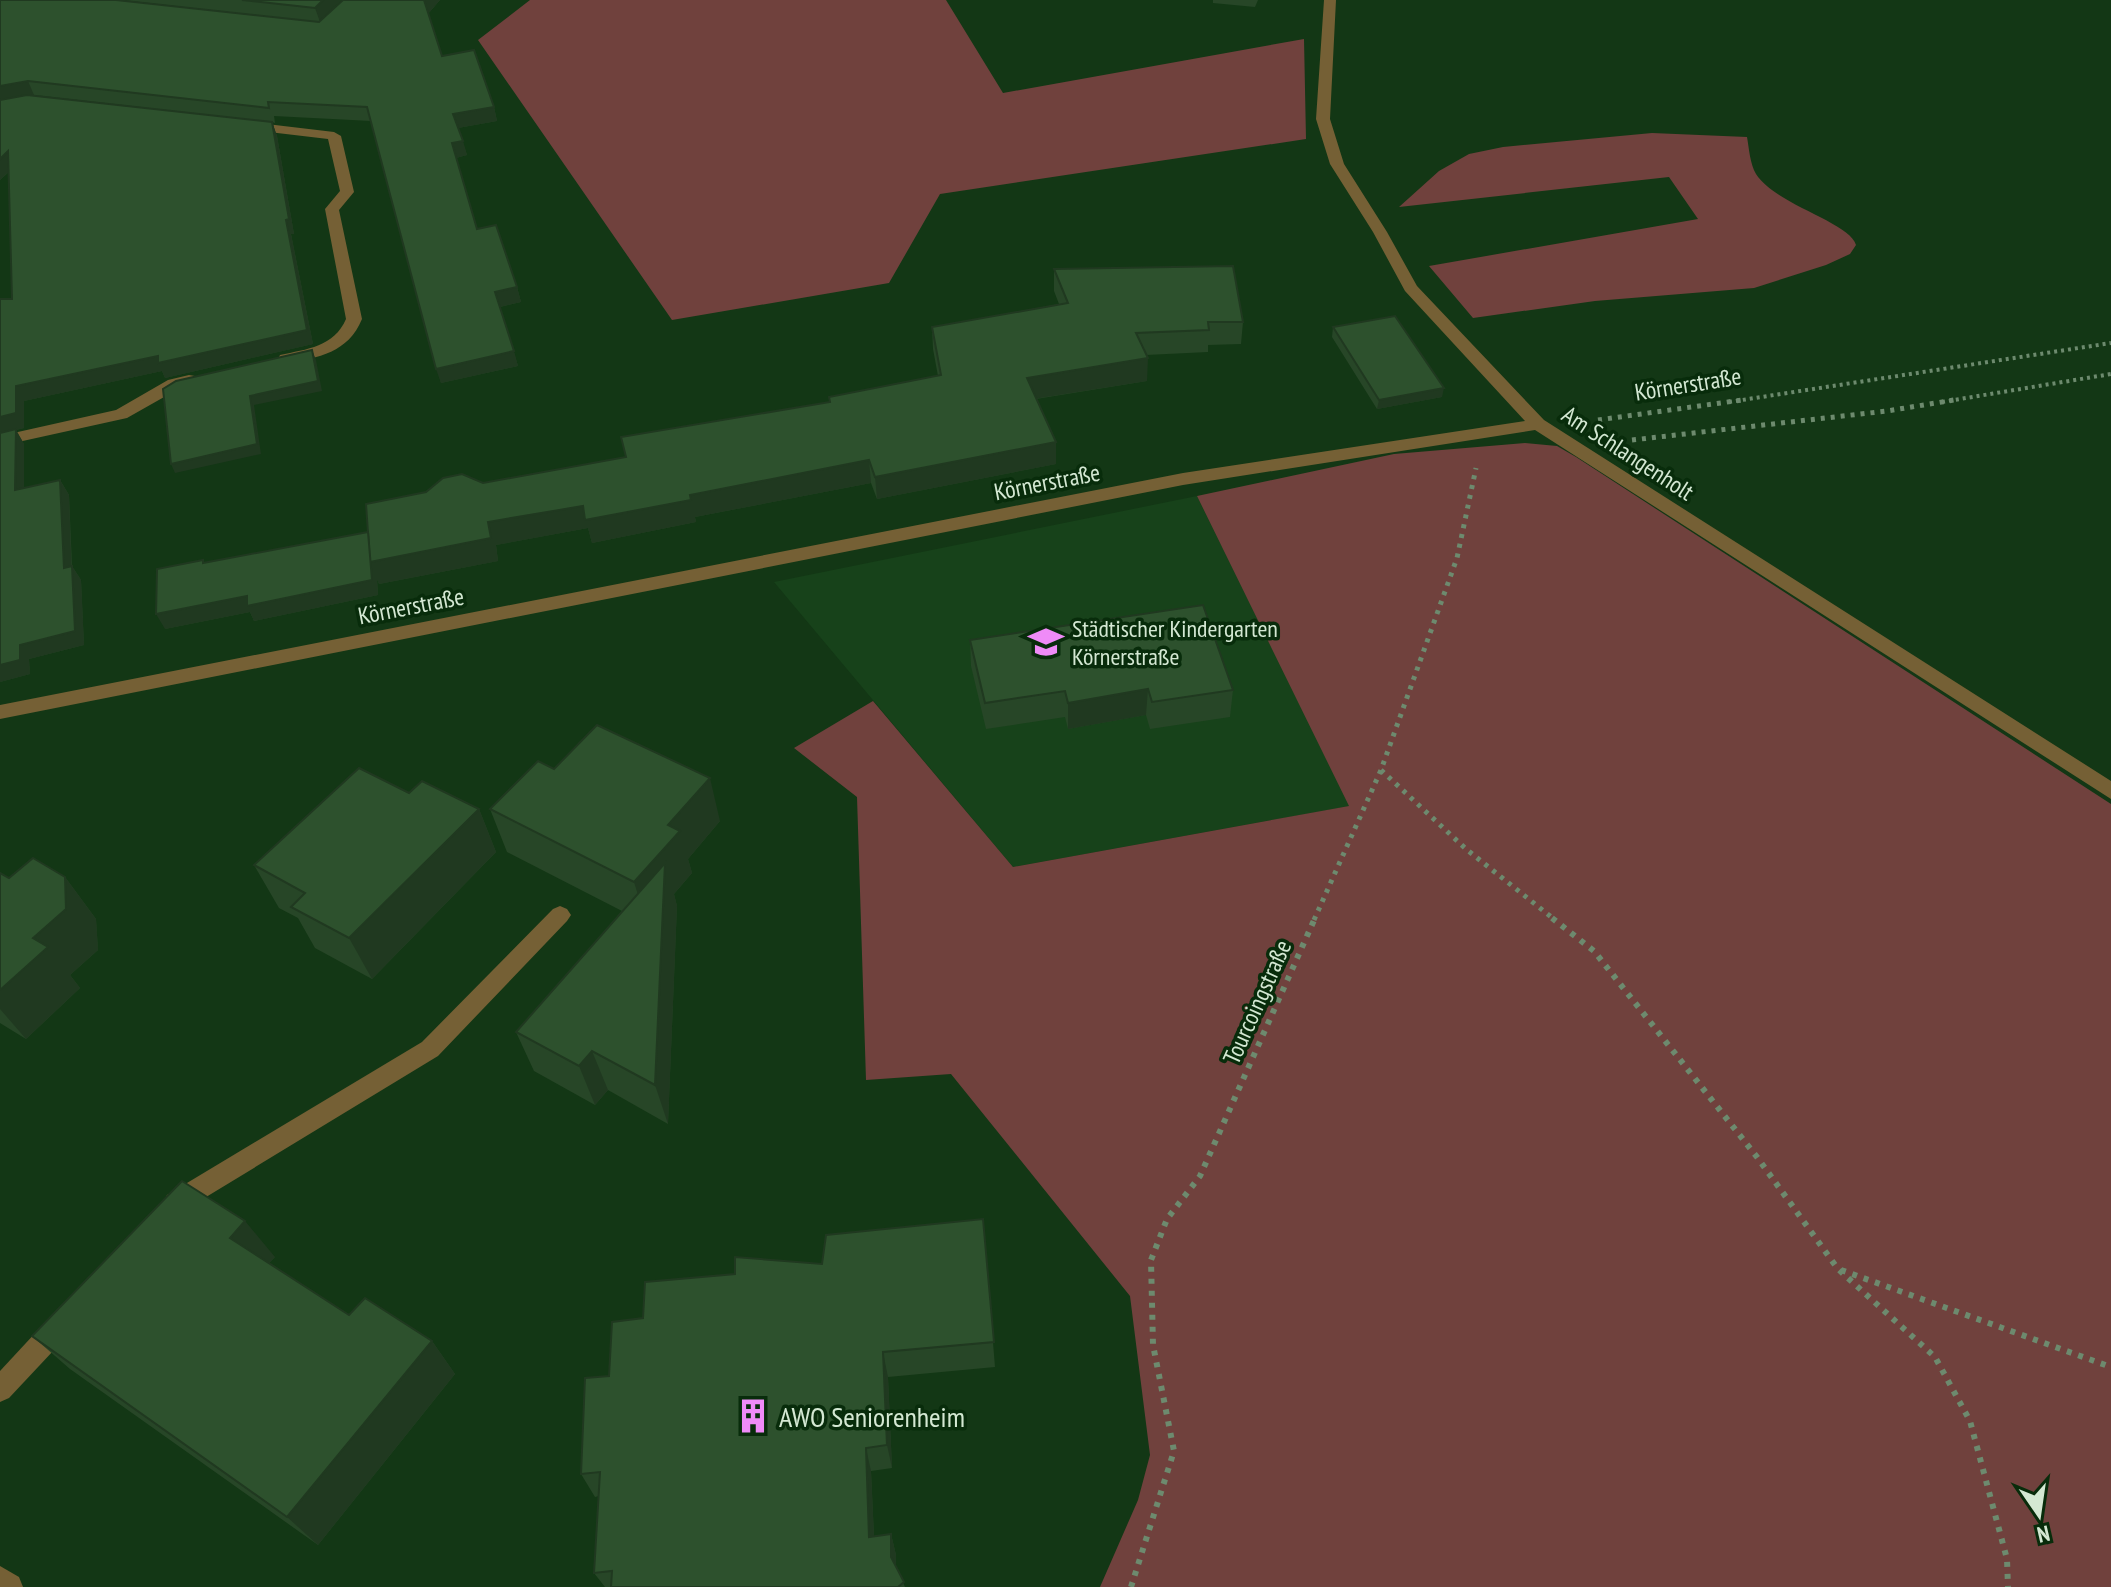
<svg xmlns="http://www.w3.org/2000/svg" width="2111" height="1587" font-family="'PT Sans Narrow',sans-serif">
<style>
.built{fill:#17421a}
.green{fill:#70413d}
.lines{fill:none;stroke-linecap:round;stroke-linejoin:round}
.path-far2{stroke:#6d8a6e;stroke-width:4;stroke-dasharray:3 4;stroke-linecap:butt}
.path-far1{stroke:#6d8a6e;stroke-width:5;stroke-dasharray:4 6;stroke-linecap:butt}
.path{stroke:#6d8a6e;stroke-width:6;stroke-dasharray:5 7;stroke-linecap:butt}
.minor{fill:#756035;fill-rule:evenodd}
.wall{fill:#274627;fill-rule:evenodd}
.shaded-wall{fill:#203920}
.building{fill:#2d512d;stroke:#203920;stroke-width:2}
.labels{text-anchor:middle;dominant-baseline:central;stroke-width:7;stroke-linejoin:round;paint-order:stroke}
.street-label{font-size:24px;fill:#d4e8d3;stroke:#082c0b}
.poi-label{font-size:24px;fill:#d4e8d3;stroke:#082c0b;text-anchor:start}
.near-poi-label{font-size:28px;fill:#d4e8d3;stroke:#082c0b;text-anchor:start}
</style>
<rect width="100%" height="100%" fill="#133715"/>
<path class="built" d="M1197 496 1350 806 1013 867 774 582Z"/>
<g class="green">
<path d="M530 0H946L1003 93 1304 39 1306 139 940 194 889 283 672 320 478 40Z"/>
<path d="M1652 133 1747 137C1749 148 1750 164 1756 174 1776 205 1850 222 1856 245L1850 254 1826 265 1754 288 1595 301 1473 318 1429 266 1698 219 1669 177 1399 207 1439 171 1469 154 1503 147Z"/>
<path d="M1525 443 1557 446 1576 457 2111 804V1587H1100L1138 1500 1150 1455 1130 1296 951 1074 866 1080 857 797 794 748 873 701 1013 867 1349 806 1197 496 1394 454Z"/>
</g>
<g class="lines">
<g class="path-far2">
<path d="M1729 402 2111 343"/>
<path d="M1942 402 2111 374"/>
</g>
<g class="path-far1">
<path d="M1598 420 1742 400"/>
<path d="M1632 440 1887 411 1954 400"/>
<path d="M1381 770 1466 849 1555 920"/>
<path d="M1314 920 1381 770 1457 558 1476 468"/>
</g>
<g class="path">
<path d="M1552 918 1594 951 1757 1157 1838 1269 1935 1357 1970 1421 2007 1559 2008 1587"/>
<path d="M1841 1270 2111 1367"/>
<path d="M1131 1587 1174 1451 1153 1345 1151 1260 1167 1219 1200 1176 1315 918"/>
</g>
<g class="minor">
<path d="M1324 0H1336L1330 119 1344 164 1387 232 1417 286 1544 420 2111 781V799L1535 430 1183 485 0 719V705L1183 473 1525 421 1405 291 1373 232 1330 164 1316 119Z"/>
<path d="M249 122 334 132 341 136 354 192 339 210 362 319C348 353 319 357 286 364L278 359 280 355C307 349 334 347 346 319L325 209 340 191 328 139 244 129 242 126Z"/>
<path d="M189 375 195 376V384L180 388 127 418 0 446V436L116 410 168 380Z"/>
<path d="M560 906 567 909 571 915 567 921 438 1056 183 1211 175 1214 167 1211 163 1203 167 1195 422 1042 553 909Z"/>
<path d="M60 1313 69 1316 72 1325 69 1334 9 1398 0 1402V1371L51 1316Z"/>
<path d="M0 1566 19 1577 23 1587H0Z"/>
</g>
</g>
<g class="wall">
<path d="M0 0 319 22 122 0H341L325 17 343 0H440L428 14 442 56 494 107 497 121 458 128 467 155 456 158 477 229 517 287 521 302 500 307 518 366 441 383 371 121 274 116 275 123 272 122 277 136 294 234H291L313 344 165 378 162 371 24 401V428L16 430 24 444V488L60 480 69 495 72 566 81 580 84 645 29 659 30 674 0 682V299H12L9 172 0 180ZM32 95H34L212 115Z"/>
<path d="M1213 0H1258L1255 7 1213 3Z"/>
<path d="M1054 269 1243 322 1241 344 1208 345V352L1146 355 1147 381 1036 399 1056 464 877 499 871 483 695 517 696 522 592 543 588 528 496 545 498 561 379 584 377 579 378 595 254 621 250 612 165 629 205 563 368 532 483 483 626 457 829 402V397L938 376 933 349 932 327 1059 304 1054 291Z"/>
<path d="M1333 327 1442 397 1377 409 1332 337Z"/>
<path d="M970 640 1233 690 1230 717 1150 729 1146 715 1068 729 1065 717 986 729 971 666Z"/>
<path d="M554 769 720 821 688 859 692 873 674 894 677 906 668 1124 608 1090 595 1105 534 1071 516 1032 622 911 507 852 490 809Z"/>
<path d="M409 793 479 809 496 852 372 979 315 948 298 918 279 908 254 865Z"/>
<path d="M0 873 9 878 65 877 96 919 98 950 70 975 80 988 26 1039 0 1023Z"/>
<path d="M983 1219 995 1367 888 1377 892 1468 871 1471 874 1536 891 1534 896 1555V1567L905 1587H605L594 1573 599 1496 595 1497 581 1474 609 1376 643 1318 735 1274 822 1264Z"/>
<path d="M275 1257 269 1263 349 1315 432 1341 455 1374 318 1545 70 1369 32 1336Z"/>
</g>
<g class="shaded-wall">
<path d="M323 0H341L320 22 315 8Z"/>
<path d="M424 0H440L428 14Z"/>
<path d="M28 81 34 95 0 102V86Z"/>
<path d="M494 107 497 121 458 128 453 114Z"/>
<path d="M272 122 277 136 294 234H291L313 344 165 378 162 371 24 401V428L16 430 24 444V505L15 490 0 434V417L16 386 286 220Z"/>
<path d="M463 141 467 155 456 158 452 143Z"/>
<path d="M8 151 16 165 0 180V159Z"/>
<path d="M517 287 521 302 500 307 495 292Z"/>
<path d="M312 350 316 360 322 391 254 405 261 454 175 473 171 464 250 396Z"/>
<path d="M514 351 518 366 441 383 436 369Z"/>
<path d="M1148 358 1147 381 1027 400V378Z"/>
<path d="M1444 388 1442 397 1377 409 1379 400Z"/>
<path d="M1056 442V464L877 499 875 477Z"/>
<path d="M869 460 871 483 695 517 696 522 592 543 588 528 496 545 498 561 379 584 377 579 378 595 254 621 250 612 165 629 156 614 370 562 488 522 583 506 690 495Z"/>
<path d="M60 480 69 495 72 582 64 568Z"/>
<path d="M72 566 81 580 84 645 29 659 30 674 0 682V665L20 645Z"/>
<path d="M1148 689 1146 715 1068 729V703Z"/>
<path d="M710 778 720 821 688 859 692 873 674 894 677 906 668 1124 655 1085 647 924 634 882 668 825Z"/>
<path d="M479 809 496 852 372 979 349 938Z"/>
<path d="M65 877 96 919 98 950 70 975 80 988 26 1039 0 1009V990L33 938Z"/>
<path d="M592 1051 608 1090 595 1105 579 1066Z"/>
<path d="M245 1221 275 1257 260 1273 230 1238Z"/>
<path d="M432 1341 455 1374 318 1545 287 1517Z"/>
<path d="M883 1352 888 1377 892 1468 887 1445Z"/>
<path d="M866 1448 871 1471 875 1558 869 1537Z"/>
<path d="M891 1534 896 1555V1578L891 1557Z"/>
</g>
<g class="building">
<path d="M0 0H116L319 22 343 0H424L442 56 474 50 494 107 453 114 463 141 452 143 477 229 496 225 517 287 495 292 514 351 436 369 367 107 268 102 269 108 28 81 0 86Z"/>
<path d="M242 0H323L315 8Z"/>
<path d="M27 95 272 122 289 219 286 220 307 330 158 363V356L16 386V413L0 417V299H12L8 151 0 159V100Z"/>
<path d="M1233 266 1243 322H1208L1209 330 1136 333 1148 358 1027 378 1056 442 875 477 869 460 690 495 691 500 585 520 583 506 488 522 491 538 370 562 366 504 426 492 443 478 462 474 483 483 626 457 621 437 830 402 829 397 941 375 932 327 1068 303 1054 269Z"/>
<path d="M1395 316 1444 388 1379 400 1333 327Z"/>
<path d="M312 350 318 381 250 396 257 444 171 464 163 389 176 381Z"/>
<path d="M16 429 15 490 60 480 64 568 72 566 75 631 20 645V660L0 665V433Z"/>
<path d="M368 532 372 580 247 606V596L156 614 157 569 203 560V563Z"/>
<path d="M1203 605 1233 690 1152 702 1148 689 1068 703 1065 691 985 703 970 640Z"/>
<path d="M597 725 710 778 668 825 680 831 634 882 490 809 538 761 554 769Z"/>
<path d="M359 768 409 793 422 781 479 809 349 938 291 907 305 893 254 865Z"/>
<path d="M33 858 65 877 66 909 33 938 48 947 0 990V873L9 878Z"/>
<path d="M665 863 655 1085 592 1051 579 1066 516 1032Z"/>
<path d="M182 1181 245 1221 230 1238 349 1315 365 1298 432 1341 287 1517 32 1336Z"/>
<path d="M983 1219 994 1342 883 1352 887 1445 866 1448 869 1537 891 1534V1557L904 1582 898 1587H611L612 1571 594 1573 600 1472 581 1474 585 1378 609 1376 612 1322 643 1318 645 1282 735 1274V1257L822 1264 826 1235Z"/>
</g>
<defs>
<g id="school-bare" transform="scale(2.76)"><path d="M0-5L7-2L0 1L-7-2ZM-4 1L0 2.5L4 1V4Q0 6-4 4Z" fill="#ef8bf7" stroke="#082c0b" stroke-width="2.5" paint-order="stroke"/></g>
<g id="building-bare" transform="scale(2.76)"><path d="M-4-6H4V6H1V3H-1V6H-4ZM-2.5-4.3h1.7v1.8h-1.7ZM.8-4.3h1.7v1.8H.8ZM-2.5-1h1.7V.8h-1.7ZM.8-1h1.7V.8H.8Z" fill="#ef8bf7" stroke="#082c0b" stroke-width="2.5" paint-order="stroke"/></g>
</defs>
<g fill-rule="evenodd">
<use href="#school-bare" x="1046" y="642"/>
<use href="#building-bare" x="753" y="1416"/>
</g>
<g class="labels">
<g class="street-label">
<text transform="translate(1688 384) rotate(-9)">Körnerstraße</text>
<text transform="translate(1628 453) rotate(33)">Am Schlangenholt</text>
<text transform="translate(1047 482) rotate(-11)">Körnerstraße</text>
<text transform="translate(411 606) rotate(-11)">Körnerstraße</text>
<text transform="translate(1257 1002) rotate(-66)">Tourcoingstraße</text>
</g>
<g class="poi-label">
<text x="1072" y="628">Städtischer Kindergarten<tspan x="1072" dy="28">Körnerstraße</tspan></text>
</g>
<g class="near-poi-label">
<text x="779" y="1416">AWO Seniorenheim</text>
</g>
</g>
<g transform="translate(2039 1515) rotate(167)" stroke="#082c0b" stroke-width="6" paint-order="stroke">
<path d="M0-6L14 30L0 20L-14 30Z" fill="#d4e8d3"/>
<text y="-12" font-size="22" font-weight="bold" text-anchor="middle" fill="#d4e8d3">N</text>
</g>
</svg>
